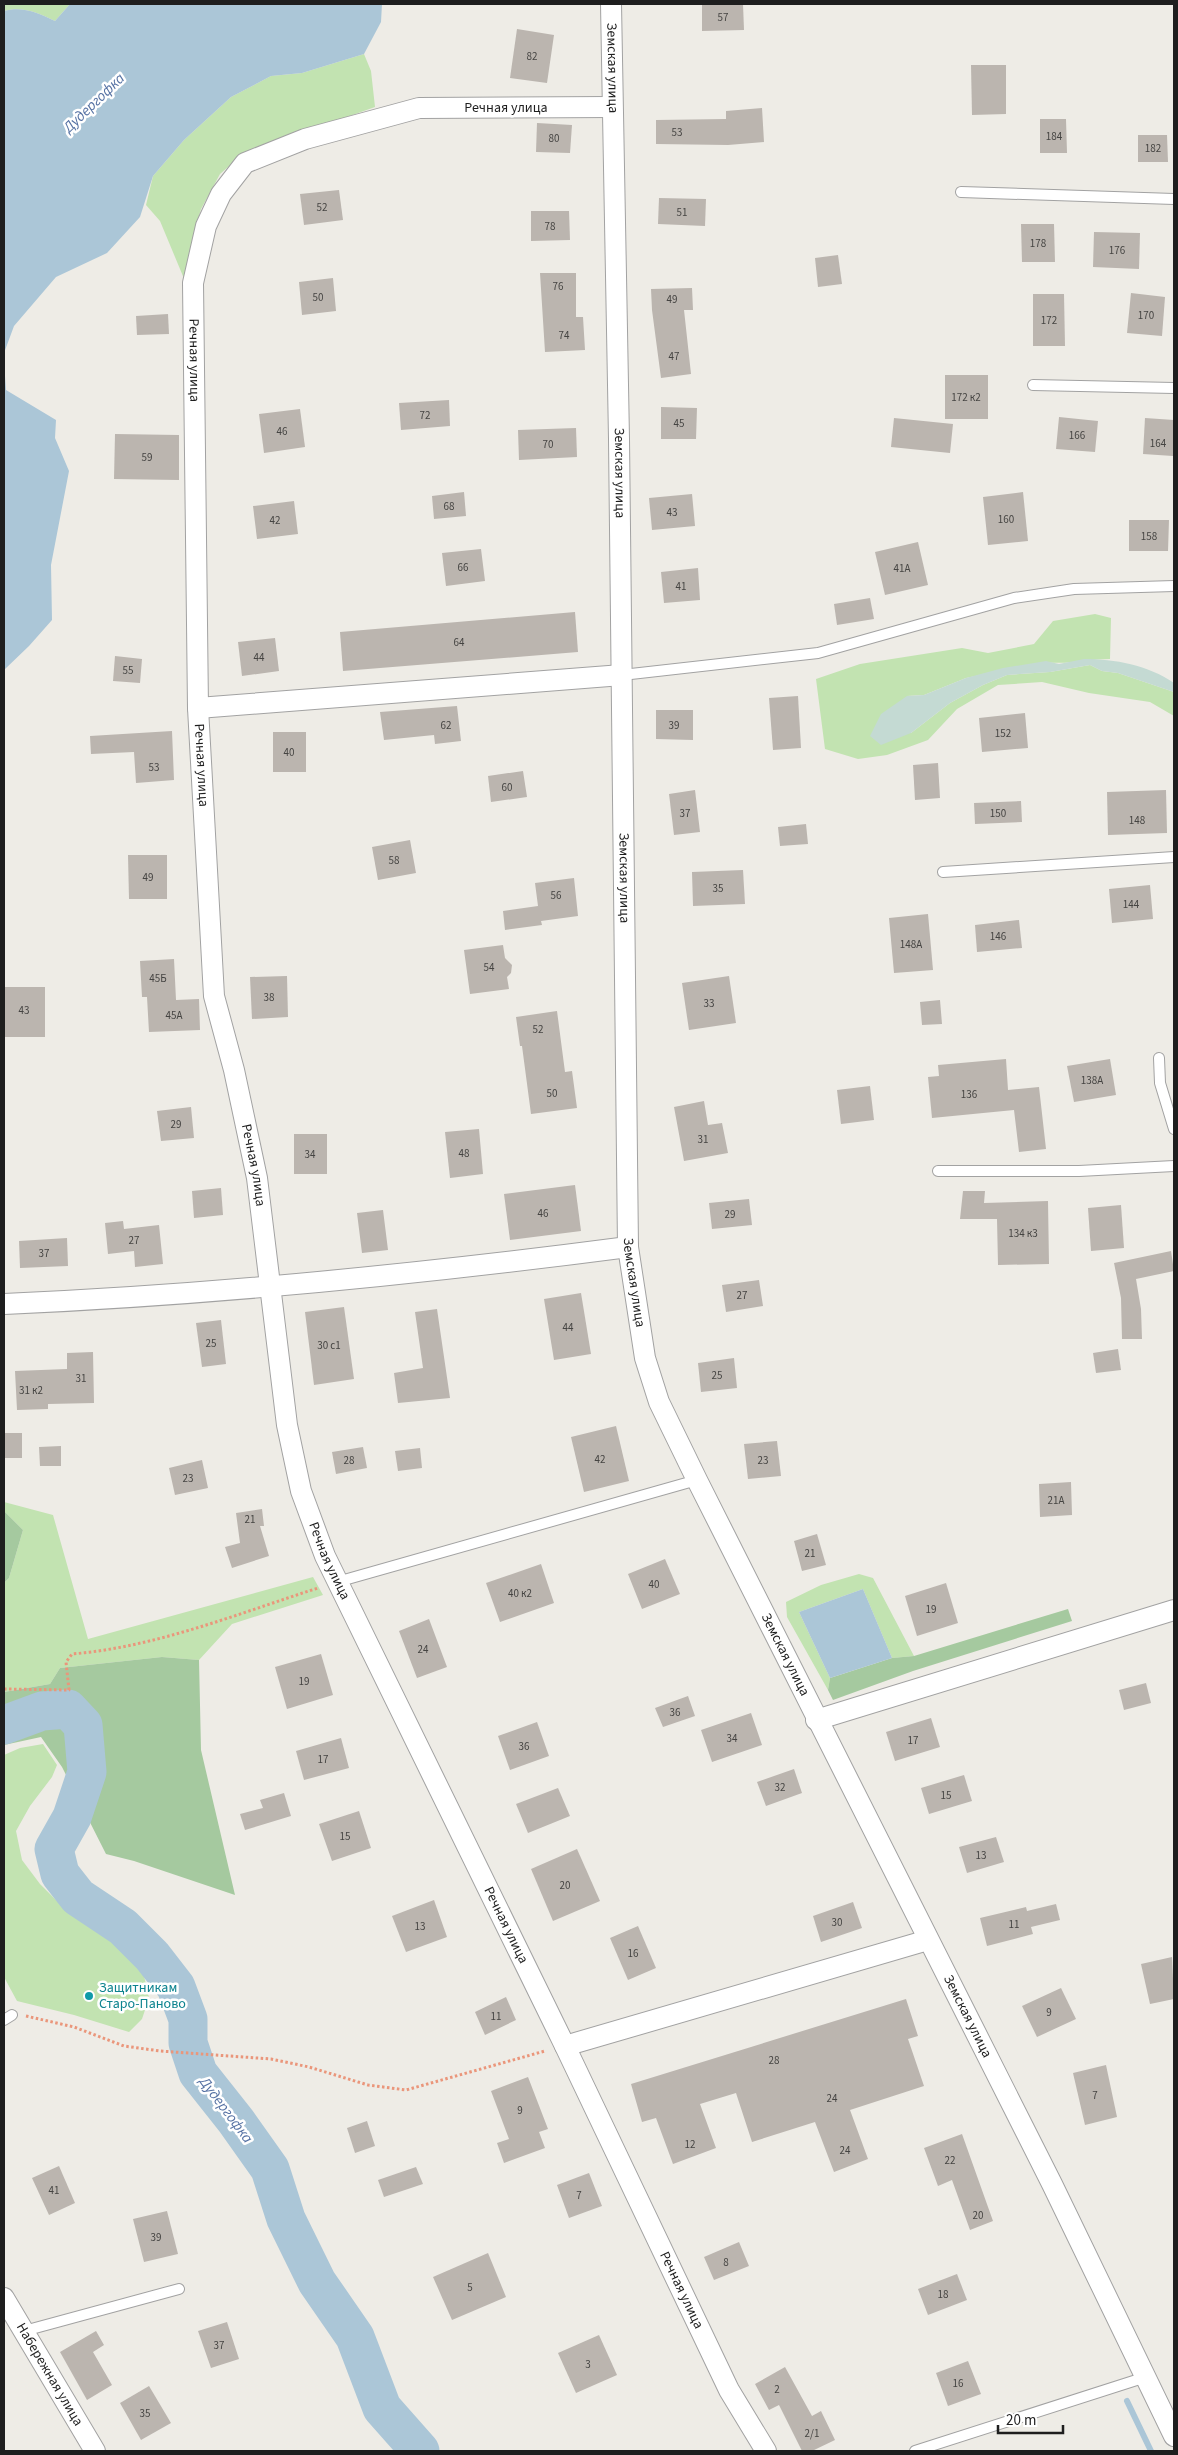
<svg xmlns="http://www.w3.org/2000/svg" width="1178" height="2455" font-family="'Source Sans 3',sans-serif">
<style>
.grass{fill:#c2e3b1}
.forest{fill:#a5c99f}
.wetland{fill:#c4dad3}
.water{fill:#abc6d7}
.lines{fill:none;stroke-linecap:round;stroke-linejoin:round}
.stream{stroke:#abc6d7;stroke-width:6}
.river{stroke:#abc6d7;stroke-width:39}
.building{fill:#bbb5af}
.lane-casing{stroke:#a2a2a2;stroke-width:12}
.street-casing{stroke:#a2a2a2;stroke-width:22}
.path{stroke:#ea967b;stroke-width:3;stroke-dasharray:2.5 2.5;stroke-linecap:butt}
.lane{stroke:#fff;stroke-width:10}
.street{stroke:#fff;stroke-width:20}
.culture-dot{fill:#0f9aa8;stroke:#fff;stroke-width:2}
.labels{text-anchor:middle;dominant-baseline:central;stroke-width:5;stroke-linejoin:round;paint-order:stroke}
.number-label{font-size:11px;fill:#454442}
.street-label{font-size:14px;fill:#1e1e1e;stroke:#fff}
.culture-label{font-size:14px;fill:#0d838f;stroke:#fff;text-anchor:start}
.water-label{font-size:15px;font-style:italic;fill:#5571a3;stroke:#fff}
</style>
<rect width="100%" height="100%" fill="#eeece6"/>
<g class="grass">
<path d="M4 4H70L55 21C38 13 23 6 4 11Z"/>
<path d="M364 54 371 71 375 107 243 154 220 174 201 209 192 240 185 281 160 221 146 205 153 176 184 140 231 97 271 76 302 73Z"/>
<path d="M1095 614 1111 618 1110 659C1088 659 1066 665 1046 662L966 678 924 695 907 696 911 733 950 703 983 685 1007 675 1050 672 1090 665 1102 671 1118 673 1174 692V716L1150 702 1089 693 1042 682 998 685 957 709 928 740 887 755 858 759 825 749 816 679 860 664 962 648 988 653 1034 644 1053 621Z"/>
<path d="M4 1502 53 1515 88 1639 313 1577 323 1595 232 1624 199 1660 162 1657 60 1668 50 1684 4 1692V1583L9 1578 23 1530 4 1511Z"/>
<path d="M859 1574 873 1578 914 1656 892 1658 863 1589 799 1612 830 1678 828 1690 787 1617 786 1602 821 1585Z"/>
<path d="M43 1744 57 1765 52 1777 30 1806 16 1831 22 1860 40 1884 62 1906 113 1929 131 1947 143 1971 149 1998 142 2019 129 2032 74 2015 17 2001 4 1977V1755L20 1748Z"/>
</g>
<g class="forest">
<path d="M4 1511 23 1530 9 1578 4 1583Z"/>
<path d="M1068 1609 1072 1621 913 1671 833 1700 828 1690 830 1678 892 1658 914 1656Z"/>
<path d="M162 1657 199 1660 201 1750 235 1895 134 1861 106 1854 62 1767 41 1737 4 1745V1692L50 1684 60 1668Z"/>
</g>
<path class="wetland" d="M1084 659C1115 659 1148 665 1174 683V692L1118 673 1102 671 1090 665 1050 672 1007 675 983 685 950 703 911 733 881 745 870 736 881 714 907 696 924 695 966 678 1003 668 1046 661 1059 664Z"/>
<g class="water">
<path d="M70 4H382L381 22 364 54 302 73 271 76 231 97 184 140 153 176 140 217 107 253 56 277 14 326 4 353V11C23 6 38 13 55 21Z"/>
<path d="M4 362 6 390 56 420 55 438 69 471 51 565 52 620 29 646 4 670Z"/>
<path d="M863 1589 892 1658 830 1678 799 1612Z"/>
</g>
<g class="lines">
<path class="stream" d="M1127 2401 1151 2451"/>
<path class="river" d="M4 1725 42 1711 68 1709 83 1725 87 1772 72 1817 54 1849 60 1874 78 1897 123 1927 152 1956 176 1987 188 2019V2043L198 2073 236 2121 270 2169 286 2219 317 2282 355 2337 382 2408 420 2451"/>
</g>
<g class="building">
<path d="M702 4H743L744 30 702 31Z"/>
<path d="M517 29 554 35 547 83 510 78Z"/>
<path d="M971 65H1006V114L972 115Z"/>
<path d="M762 108 764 142 728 145 656 144V120L726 119V111Z"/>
<path d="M1040 119H1066L1067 153H1040Z"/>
<path d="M537 123 572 125 570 153 536 152Z"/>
<path d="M1138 135H1167L1168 162H1138Z"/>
<path d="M339 190 343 220 304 225 300 194Z"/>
<path d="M659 198 706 199 705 226 658 224Z"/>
<path d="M531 211H569L570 240 531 241Z"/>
<path d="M1021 224H1054L1055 262H1022Z"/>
<path d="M1094 232 1140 233 1139 269 1093 267Z"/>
<path d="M838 255 842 284 818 287 815 258Z"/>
<path d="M540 273H576V317H583L585 350 545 352Z"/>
<path d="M333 278 336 311 302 315 299 282Z"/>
<path d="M692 288 693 310H684L691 374 661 378 652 310 651 289Z"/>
<path d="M1131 293 1165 297 1162 336 1127 333Z"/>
<path d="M1033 294H1064L1065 346H1033Z"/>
<path d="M168 314 169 334 137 335 136 316Z"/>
<rect x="945" y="375" width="43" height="44"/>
<path d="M449 400 450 426 401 430 399 403Z"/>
<path d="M661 407 697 408 696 439H661Z"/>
<path d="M300 409 305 447 264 453 259 414Z"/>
<path d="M1059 417 1098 421 1095 452 1056 449Z"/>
<path d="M894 418 953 424 950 453 891 447Z"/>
<path d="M1145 418 1174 420 1173 456 1143 454Z"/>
<path d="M576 428 577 457 519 460 518 430Z"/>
<path d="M115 434 179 435V480L114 479Z"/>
<path d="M464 492 466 516 434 519 432 496Z"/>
<path d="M1023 492 1028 541 988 545 983 497Z"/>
<path d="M692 494 695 526 652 530 649 498Z"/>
<path d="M294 501 298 534 257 539 253 506Z"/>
<path d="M1129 520H1169L1168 551H1129Z"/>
<path d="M918 542 928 585 885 595 875 552Z"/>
<path d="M481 549 485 581 446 586 442 553Z"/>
<path d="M698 568 700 600 664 603 661 572Z"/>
<path d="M870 598 874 619 837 625 834 604Z"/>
<path d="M575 612 578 652 343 671 340 632Z"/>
<path d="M275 638 279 671 242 676 238 642Z"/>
<path d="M115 656 142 659 140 683 113 681Z"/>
<path d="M798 696 801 748 773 750 769 698Z"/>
<path d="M457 706 461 741 435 744 434 735 384 740 380 712Z"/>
<path d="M656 710H693V740L656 739Z"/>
<path d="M1025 713 1028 748 982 752 979 718Z"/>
<path d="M172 731 174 780 136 783 134 752 91 754 90 736Z"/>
<rect x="273" y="732" width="33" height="40"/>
<path d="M938 763 940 798 915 800 913 765Z"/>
<path d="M523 771 527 797 491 802 488 776Z"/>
<path d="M695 790 700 832 674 835 669 794Z"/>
<path d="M1166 790 1167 833 1108 835 1107 792Z"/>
<path d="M1021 801 1022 822 975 824 974 803Z"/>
<path d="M806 824 808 844 780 846 778 827Z"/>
<path d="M410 840 416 873 378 880 372 847Z"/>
<path d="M128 855H167V899H129Z"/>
<path d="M743 870 745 904 693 906 692 872Z"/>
<path d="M574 878 578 916 541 921 542 925 505 930 503 911 538 906 535 883Z"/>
<path d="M1150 885 1153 919 1112 923 1109 889Z"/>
<path d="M928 914 933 970 894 973 889 918Z"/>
<path d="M1019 920 1022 948 977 952 975 925Z"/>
<path d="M503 945 505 958 512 965 511 973 507 977 509 989 470 994 464 950Z"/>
<path d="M174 959 176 1000 199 999 200 1030 149 1032 147 997H142L140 961Z"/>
<path d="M287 976 288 1017 252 1019 250 977Z"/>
<path d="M729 976 736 1023 689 1030 682 983Z"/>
<path d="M4 987H45V1037H5Z"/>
<path d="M940 1000 942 1024 922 1025 920 1002Z"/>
<path d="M557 1011 565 1072 572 1071 577 1108 531 1114 522 1046H520L516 1017Z"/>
<path d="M1006 1059 1008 1090 1039 1087 1046 1149 1019 1152 1014 1110 932 1118 928 1077 939 1076 938 1065Z"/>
<path d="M1110 1059 1116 1095 1074 1102 1067 1066Z"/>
<path d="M870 1086 874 1120 841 1124 837 1090Z"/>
<path d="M704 1101 708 1125 722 1123 728 1153 684 1161 674 1107Z"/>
<path d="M191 1107 194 1138 161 1141 157 1111Z"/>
<path d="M479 1129 483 1174 450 1178 445 1132Z"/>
<rect x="294" y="1134" width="33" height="40"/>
<path d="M575 1185 581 1231 510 1240 504 1194Z"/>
<path d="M221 1188 223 1215 194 1218 192 1191Z"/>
<path d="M963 1191H985L984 1203 1048 1201 1049 1264 998 1265 997 1219H960Z"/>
<path d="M749 1199 752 1225 712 1229 709 1203Z"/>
<path d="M1121 1205 1124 1248 1091 1251 1088 1208Z"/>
<path d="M383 1210 388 1250 362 1253 357 1213Z"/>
<path d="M123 1221 124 1229 159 1225 163 1264 135 1267 134 1251 108 1254 105 1223Z"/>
<path d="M67 1238 68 1266 20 1268 19 1241Z"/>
<path d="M1171 1251 1174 1271 1136 1279 1141 1309 1142 1339H1122L1121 1298 1114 1263Z"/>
<path d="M759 1280 763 1306 726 1312 722 1285Z"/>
<path d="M581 1293 591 1354 554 1360 544 1299Z"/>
<path d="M344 1307 354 1379 314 1385 305 1312Z"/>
<path d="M437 1309 450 1398 398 1403 394 1373 423 1368 415 1312Z"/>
<path d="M221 1320 226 1364 202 1367 196 1323Z"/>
<path d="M1118 1349 1121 1370 1096 1373 1093 1353Z"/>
<path d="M93 1352 94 1403 48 1404V1409L17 1410 15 1371 67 1369V1353Z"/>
<path d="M734 1358 737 1388 701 1392 698 1363Z"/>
<path d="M616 1426 629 1481 584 1492 571 1437Z"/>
<rect x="4" y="1433" width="18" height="25"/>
<path d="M777 1441 781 1476 748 1479 744 1444Z"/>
<path d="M61 1446V1466H40L39 1447Z"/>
<path d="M363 1447 367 1468 336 1474 332 1452Z"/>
<path d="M420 1448 422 1468 398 1471 395 1451Z"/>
<path d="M202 1460 208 1488 175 1495 169 1468Z"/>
<path d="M1071 1482 1072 1515 1040 1517 1039 1484Z"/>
<path d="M262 1509 264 1526H260L269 1556 232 1568 225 1547 240 1543 236 1513Z"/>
<path d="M817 1534 826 1565 802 1571 794 1541Z"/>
<path d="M665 1559 680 1594 642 1609 628 1574Z"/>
<path d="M541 1564 554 1603 500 1622 486 1583Z"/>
<path d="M946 1583 958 1623 917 1636 905 1596Z"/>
<path d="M429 1619 447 1667 417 1678 399 1631Z"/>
<path d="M321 1654 333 1695 287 1709 275 1667Z"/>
<path d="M1146 1683 1151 1703 1124 1710 1119 1690Z"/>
<path d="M688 1696 695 1716 663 1727 655 1708Z"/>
<path d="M751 1713 762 1745 712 1762 701 1730Z"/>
<path d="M931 1718 940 1747 895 1761 886 1732Z"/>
<path d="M537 1722 549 1756 510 1770 498 1736Z"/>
<path d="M341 1738 349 1768 304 1780 296 1751Z"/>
<path d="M794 1769 802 1793 766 1806 757 1782Z"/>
<path d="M964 1775 972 1801 929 1814 921 1788Z"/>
<path d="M558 1788 570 1816 528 1833 516 1804Z"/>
<path d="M284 1793 291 1816 245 1830 240 1814 263 1808 260 1800Z"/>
<path d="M359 1811 371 1848 332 1861 319 1824Z"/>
<path d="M996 1837 1004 1862 967 1873 959 1847Z"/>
<path d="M577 1849 600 1901 553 1921 531 1869Z"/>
<path d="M434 1900 447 1937 406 1952 392 1916Z"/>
<path d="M853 1902 862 1928 821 1942 813 1916Z"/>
<path d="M1056 1904 1060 1920 1031 1927 1033 1934 987 1946 980 1918 1026 1907 1027 1911Z"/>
<path d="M638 1926 656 1968 628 1980 610 1938Z"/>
<path d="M1172 1957 1174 1999 1150 2004 1141 1964Z"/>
<path d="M1061 1988 1076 2019 1037 2037 1022 2006Z"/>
<path d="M506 1997 516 2020 485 2035 475 2012Z"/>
<path d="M906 1999 918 2036 908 2039 924 2086 850 2110 868 2159 834 2172 815 2122 752 2142 736 2093 700 2104 716 2148 673 2164 656 2118 642 2122 631 2084Z"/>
<path d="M1106 2065 1117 2117 1085 2125 1073 2073Z"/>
<path d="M528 2077 548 2129 539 2132 545 2148 504 2163 497 2143 509 2139 491 2091Z"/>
<path d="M367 2121 375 2146 355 2153 347 2128Z"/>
<path d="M962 2134 993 2221 970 2230 952 2180 938 2186 924 2148Z"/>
<path d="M59 2166 75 2203 49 2215 32 2178Z"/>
<path d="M416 2167 423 2184 384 2197 378 2180Z"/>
<path d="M589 2173 602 2206 569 2218 557 2185Z"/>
<path d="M167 2211 178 2254 144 2262 133 2219Z"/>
<path d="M739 2242 749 2266 714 2280 704 2257Z"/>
<path d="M488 2253 506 2297 452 2320 433 2277Z"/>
<path d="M957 2274 967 2300 928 2315 918 2289Z"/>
<path d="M227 2322 239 2359 211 2368 198 2331Z"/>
<path d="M96 2331 104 2345 93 2352 112 2385 87 2400 60 2352Z"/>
<path d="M599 2335 617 2375 576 2393 558 2353Z"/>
<path d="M968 2361 981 2394 948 2406 936 2373Z"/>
<path d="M785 2367 812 2416 821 2411 835 2440 812 2451H802L779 2405 769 2410 755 2384Z"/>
<path d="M149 2386 171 2423 141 2440 120 2403Z"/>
</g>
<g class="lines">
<g class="lane-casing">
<g id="lane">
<path d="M961 192 1174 199"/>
<path d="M1033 385 1174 388"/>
<path d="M622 675 818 653 1014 598 1074 589 1174 586"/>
<path d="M943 872 1174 857"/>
<path d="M1159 1058 1160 1083 1174 1129"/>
<path d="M938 1171H1079L1174 1166"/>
<path d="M337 1582 697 1480"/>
<path d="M4 2020 12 2015"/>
<path d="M24 2331 179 2289"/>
<path d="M915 2451 1146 2377"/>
</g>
</g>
<g class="street-casing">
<g id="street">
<path id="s1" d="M611 4 619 439 628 1247 645 1358 659 1402 697 1480 1052 2184 1174 2436"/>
<path id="s2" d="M612 107 419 108 305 139 245 163 221 194 206 226 193 283 198 708 214 996 234 1070 257 1178 287 1425 301 1491 325 1556 565 2046 729 2390 766 2451"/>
<path d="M198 708 622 675"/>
<path d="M4 1304C213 1295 421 1274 628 1247"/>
<path d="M816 1720 1174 1610"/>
<path d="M565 2046 928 1940"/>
<path id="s3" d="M4 2298 95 2451"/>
</g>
</g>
<g class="path">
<path d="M4 1689 69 1690 66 1662 72 1654C156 1647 237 1614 318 1588"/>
<path d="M26 2016 74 2027 124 2046 160 2051 271 2059 309 2067 368 2085 406 2090 545 2051"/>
</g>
<use href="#lane" class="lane"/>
<use href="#street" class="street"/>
</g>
<circle class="culture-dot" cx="89" cy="1996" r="5"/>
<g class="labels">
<g class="number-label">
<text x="723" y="17">57</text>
<text x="532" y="56">82</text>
<text x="677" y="132">53</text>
<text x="1054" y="136">184</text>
<text x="554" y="138">80</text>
<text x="1153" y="148">182</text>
<text x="322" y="207">52</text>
<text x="682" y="212">51</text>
<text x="550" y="226">78</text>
<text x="1038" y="243">178</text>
<text x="1117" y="250">176</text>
<text x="558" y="286">76</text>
<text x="318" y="297">50</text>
<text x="672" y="299">49</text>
<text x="1146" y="315">170</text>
<text x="1049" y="320">172</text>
<text x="564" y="335">74</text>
<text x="674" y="356">47</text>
<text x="966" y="397">172 к2</text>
<text x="425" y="415">72</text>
<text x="679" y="423">45</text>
<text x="282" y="431">46</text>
<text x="1077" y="435">166</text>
<text x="1158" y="443">164</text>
<text x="548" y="444">70</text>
<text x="147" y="457">59</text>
<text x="449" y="506">68</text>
<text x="672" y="512">43</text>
<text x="1006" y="519">160</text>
<text x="275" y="520">42</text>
<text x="1149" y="536">158</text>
<text x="463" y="567">66</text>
<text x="902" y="568">41А</text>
<text x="681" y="586">41</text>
<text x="459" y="642">64</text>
<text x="259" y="657">44</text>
<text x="128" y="670">55</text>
<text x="446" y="725">62</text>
<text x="674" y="725">39</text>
<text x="1003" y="733">152</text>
<text x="289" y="752">40</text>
<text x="154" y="767">53</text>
<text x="507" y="787">60</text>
<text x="685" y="813">37</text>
<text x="998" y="813">150</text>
<text x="1137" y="820">148</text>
<text x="394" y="860">58</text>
<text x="148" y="877">49</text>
<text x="718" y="888">35</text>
<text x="556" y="895">56</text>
<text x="1131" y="904">144</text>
<text x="998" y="936">146</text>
<text x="911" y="944">148А</text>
<text x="489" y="967">54</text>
<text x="158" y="978">45Б</text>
<text x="269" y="997">38</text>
<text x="709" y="1003">33</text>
<text x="24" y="1010">43</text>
<text x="174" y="1015">45А</text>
<text x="538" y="1029">52</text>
<text x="1092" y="1080">138А</text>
<text x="552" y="1093">50</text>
<text x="969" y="1094">136</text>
<text x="176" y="1124">29</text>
<text x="703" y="1139">31</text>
<text x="464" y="1153">48</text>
<text x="310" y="1154">34</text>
<text x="543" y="1213">46</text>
<text x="730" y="1214">29</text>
<text x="1023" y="1233">134 к3</text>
<text x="134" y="1240">27</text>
<text x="44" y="1253">37</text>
<text x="742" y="1295">27</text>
<text x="568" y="1327">44</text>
<text x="211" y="1343">25</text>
<text x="329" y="1345">30 с1</text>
<text x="717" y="1375">25</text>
<text x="81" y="1378">31</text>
<text x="31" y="1390">31 к2</text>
<text x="600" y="1459">42</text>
<text x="349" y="1460">28</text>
<text x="763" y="1460">23</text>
<text x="188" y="1478">23</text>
<text x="1056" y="1500">21А</text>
<text x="250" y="1519">21</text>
<text x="810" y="1553">21</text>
<text x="654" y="1584">40</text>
<text x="520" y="1593">40 к2</text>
<text x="931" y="1609">19</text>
<text x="423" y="1649">24</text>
<text x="304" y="1681">19</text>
<text x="675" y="1712">36</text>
<text x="732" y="1738">34</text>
<text x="913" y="1740">17</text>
<text x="524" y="1746">36</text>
<text x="323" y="1759">17</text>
<text x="780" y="1787">32</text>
<text x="946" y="1795">15</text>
<text x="345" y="1836">15</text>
<text x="981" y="1855">13</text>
<text x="565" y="1885">20</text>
<text x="837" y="1922">30</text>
<text x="1014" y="1924">11</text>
<text x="420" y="1926">13</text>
<text x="633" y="1953">16</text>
<text x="1049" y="2012">9</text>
<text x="496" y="2016">11</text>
<text x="774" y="2060">28</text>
<text x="1095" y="2095">7</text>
<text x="832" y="2098">24</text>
<text x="520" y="2110">9</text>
<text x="690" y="2144">12</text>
<text x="845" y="2150">24</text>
<text x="950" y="2160">22</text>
<text x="54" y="2190">41</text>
<text x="579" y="2195">7</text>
<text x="978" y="2215">20</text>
<text x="156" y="2237">39</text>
<text x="726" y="2262">8</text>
<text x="470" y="2287">5</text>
<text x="943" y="2294">18</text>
<text x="219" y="2345">37</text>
<text x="588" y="2364">3</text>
<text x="958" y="2383">16</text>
<text x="777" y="2389">2</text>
<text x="145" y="2413">35</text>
<text x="812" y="2433">2/1</text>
</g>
<g class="street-label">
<text stroke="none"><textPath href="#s1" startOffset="64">Земская улица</textPath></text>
<text x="506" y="108">Речная улица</text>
<text stroke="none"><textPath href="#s2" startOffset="586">Речная улица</textPath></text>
<text stroke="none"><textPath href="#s1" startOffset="469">Земская улица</textPath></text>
<text stroke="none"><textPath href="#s2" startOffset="991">Речная улица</textPath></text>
<text stroke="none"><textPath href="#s1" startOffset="874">Земская улица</textPath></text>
<text stroke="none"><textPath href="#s2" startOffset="1396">Речная улица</textPath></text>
<text stroke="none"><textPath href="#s1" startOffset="1279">Земская улица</textPath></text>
<text stroke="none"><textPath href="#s2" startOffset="1801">Речная улица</textPath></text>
<text stroke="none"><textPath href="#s1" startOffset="1684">Земская улица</textPath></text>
<text stroke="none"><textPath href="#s2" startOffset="2206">Речная улица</textPath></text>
<text stroke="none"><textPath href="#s1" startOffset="2089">Земская улица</textPath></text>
<text stroke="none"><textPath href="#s2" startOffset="2611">Речная улица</textPath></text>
<text stroke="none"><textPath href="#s3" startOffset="89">Набережная улица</textPath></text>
</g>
<g class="culture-label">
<text x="99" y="1988">Защитникам<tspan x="99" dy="16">Старо-Паново</tspan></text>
</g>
<g class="water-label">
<text transform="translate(94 103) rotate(-44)">Дудергофка</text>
<text transform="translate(226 2110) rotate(53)">Дудергофка</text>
</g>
</g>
<rect width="1178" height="2455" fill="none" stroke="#1e1e1e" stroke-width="10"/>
<path d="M998 2425v8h65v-8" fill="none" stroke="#1e1e1e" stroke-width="2.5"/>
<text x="1006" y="2425" font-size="15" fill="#1e1e1e" stroke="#ffffff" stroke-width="4" paint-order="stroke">20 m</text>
</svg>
